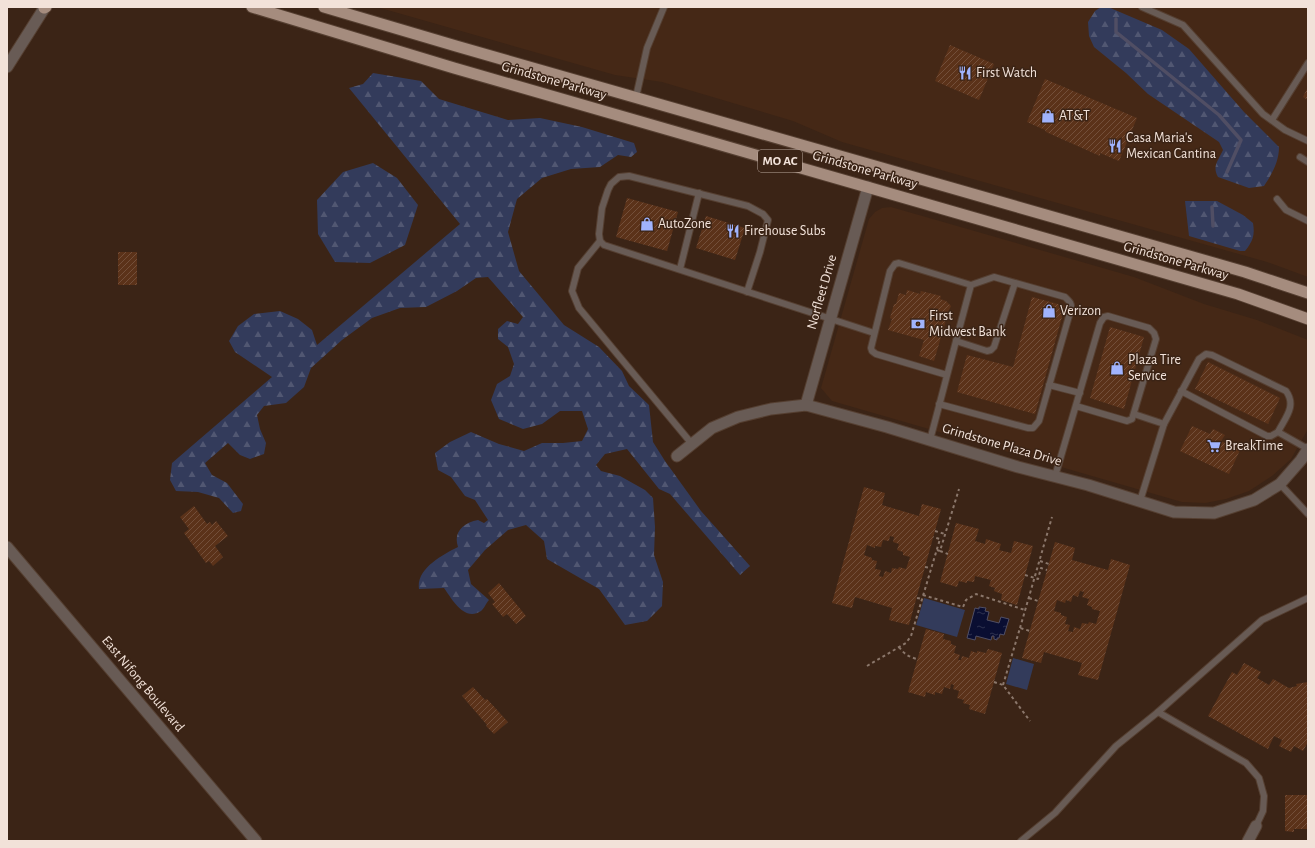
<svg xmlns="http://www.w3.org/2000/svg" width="1315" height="848" font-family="'Alegreya Sans',sans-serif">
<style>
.built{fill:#452816}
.forest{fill:url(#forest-firs)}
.pitch{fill:#333b5b}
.water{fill:url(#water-ripples);stroke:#504e64}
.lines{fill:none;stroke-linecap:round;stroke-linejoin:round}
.stream{stroke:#504e64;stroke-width:3.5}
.building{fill:url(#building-hatch);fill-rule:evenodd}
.service-casing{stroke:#553f31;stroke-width:8}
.minor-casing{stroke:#553f31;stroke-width:13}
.tertiary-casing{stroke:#553f31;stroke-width:13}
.primary-casing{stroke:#553f31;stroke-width:13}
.path{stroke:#8b776b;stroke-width:2;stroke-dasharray:3 3;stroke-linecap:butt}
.service{stroke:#685b55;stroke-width:6}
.minor{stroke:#685b55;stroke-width:11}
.tertiary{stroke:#685b55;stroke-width:11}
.primary{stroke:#a58c7e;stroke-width:11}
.labels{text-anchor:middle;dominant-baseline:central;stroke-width:3;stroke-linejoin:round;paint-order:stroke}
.shield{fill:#3b2416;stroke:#bba99e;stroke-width:1}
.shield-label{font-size:13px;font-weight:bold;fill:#f2e2d9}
.poi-label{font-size:14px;fill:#f2e2d9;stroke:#3b2416;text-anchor:start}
.street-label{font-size:14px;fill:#f2e2d9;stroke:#3b2416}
</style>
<defs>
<pattern id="forest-firs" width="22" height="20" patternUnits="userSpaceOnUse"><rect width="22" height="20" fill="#333b5b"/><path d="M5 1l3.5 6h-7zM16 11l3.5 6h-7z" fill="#515772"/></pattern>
<pattern id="water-ripples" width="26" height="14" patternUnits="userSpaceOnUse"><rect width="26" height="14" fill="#0a0e32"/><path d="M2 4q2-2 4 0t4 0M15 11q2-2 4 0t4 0" fill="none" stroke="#2e314f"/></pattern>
<pattern id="building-hatch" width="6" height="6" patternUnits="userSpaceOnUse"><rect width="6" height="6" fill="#5b3219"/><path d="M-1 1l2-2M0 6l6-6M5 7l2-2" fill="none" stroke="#734f3a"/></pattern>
</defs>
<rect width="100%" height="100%" fill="#3b2416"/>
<g class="built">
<path d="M377 7H1308V277L1267 262 842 142 793 121 662 82 615 75Z"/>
<path d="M891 207 1134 277 1204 304 1257 320 1308 340V429L1291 459 1272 476 1249 491 1226 499 1205 503 1182 502 832 401 821 388 869 219 875 212 882 208Z"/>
</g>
<g class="forest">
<path d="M1101 7H1108L1162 30 1189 49 1244 112 1279 147C1279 162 1272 174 1264 186L1249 188 1218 177C1212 166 1218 161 1223 150L1219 142 1148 94 1126 73 1094 47 1089 36 1088 22 1095 11Z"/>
<path d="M373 73 421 81 439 99 508 120 540 118 582 127 634 143 637 152 631 157 618 155 600 167 571 169 542 178 517 199 508 232 519 271 564 325 599 347 622 371 629 386 649 405 653 442 665 461 701 511 750 566 740 575 670 494 659 489 627 449 605 454 596 465 601 471 620 476 645 490 653 498 655 527 654 555 663 582 662 606 647 621 625 625 599 589 547 559 544 541 526 525 508 530 485 550 468 570 471 584 489 600C486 603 484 609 481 611 464 622 452 599 444 588L419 589C416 569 442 555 458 547 453 532 463 523 478 520L484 523 488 520 475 500 465 496 451 477 438 470 435 453 450 442 471 432 499 444 524 451 542 443H563L582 441 588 429 582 411H560L542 424 523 429 499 419 491 400 497 384 510 376 514 364 508 347 498 339V329L507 321 518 324 523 317 488 277 476 278 457 291 426 307 400 308 372 318 342 340 311 368 304 387 286 403 264 406 257 415 260 429 266 443 264 454 250 459 240 455 228 443 205 463 212 475 227 483 243 504 241 511 233 513 219 498 198 492 176 491 170 480 172 463 272 377 235 352 229 341 238 326 254 314 280 311 298 319 312 330 317 345 460 224 349 88 363 84Z"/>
<path d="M373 163 397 178 418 205 405 245 370 263 335 262 318 234 317 200 343 172Z"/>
<path d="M1185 201H1217L1243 215 1253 223C1255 235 1253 241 1245 251H1240L1189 236Z"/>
</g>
<g class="pitch">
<path d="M924 598 965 610 957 637 916 625Z"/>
<path d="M1013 658 1034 664 1027 690 1006 684Z"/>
</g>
<path class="water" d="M979 607 986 608 985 611 989 612 987 620 999 623 1001 617 1009 619 1004 635 1000 634 999 638H997V640L994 639V636H992L991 640 976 636 975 640 967 638 975 608 979 609Z"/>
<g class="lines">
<g class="stream">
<path d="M1116 19V32L1219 115 1241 140 1227 172"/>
<path d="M1212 207 1213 226"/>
</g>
</g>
<g class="building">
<path d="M950 45 994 64 979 100 935 81Z"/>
<path d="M1045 79 1137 118 1119 161 1100 153V156L1046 132 1045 130 1027 122Z"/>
<path d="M1308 87V100L1303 97Z"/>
<path d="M627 198 678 212 667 251 616 237Z"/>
<path d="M706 216 745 228 735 260 696 248Z"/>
<rect x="118" y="252" width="19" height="33"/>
<path d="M907 290 920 294 921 291 941 296 940 299 946 301 951 306 949 310 934 361 919 356 924 340 888 330 892 319 890 318 894 304H896L899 293 906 295Z"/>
<path d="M1032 297 1065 306 1035 414 957 392 967 355 1013 367Z"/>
<path d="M1110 327 1144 337 1124 409 1090 398Z"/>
<path d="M1208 362 1280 398 1268 424 1195 389Z"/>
<path d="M1192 426 1210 434 1213 429 1225 435 1221 441 1240 450 1229 474 1180 451Z"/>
<path d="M864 487 885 493 882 505 919 516 922 504 941 509 909 625 889 620 892 608 855 597 852 608 832 603ZM890 536 894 537 893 542 899 544 897 550 903 552V555L910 557 906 569 899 567 898 569 892 568 891 573 885 571 883 577 879 576 881 570 875 569 877 561 872 560V558L864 555 867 545 875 548V546L881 547 883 540 889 541Z"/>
<path d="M194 506 207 524 210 522 212 525 216 521 228 536 215 546 223 557 213 566 209 561 206 563 184 533 189 529 180 517Z"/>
<path d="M956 523 979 529 975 541 985 544 986 539 1001 544 999 550 1011 553 1014 541 1033 546 1017 605 1001 600 1002 594 994 591 995 588 989 586 991 580 975 576 974 582 967 581V583L959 581 957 587 940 582Z"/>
<path d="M1055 542 1075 548 1072 560 1108 570 1111 559 1130 565 1098 680 1078 675 1082 663 1044 652 1041 663 1022 658ZM1080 591 1084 592 1082 597 1089 599 1087 605 1092 607V609L1100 611 1096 624 1089 622 1088 624 1082 623 1080 629 1074 627 1073 632 1068 631 1070 625 1065 624 1067 617 1061 615V613L1054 611 1057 600 1065 603 1066 600 1071 602 1073 595 1078 597Z"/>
<path d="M499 583 526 616 516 624 507 614 503 617 492 604 495 602 488 593Z"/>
<path d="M926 629 944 634 943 639 951 641V644L956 646 954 653 960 655 958 660H961L962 656 969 658 971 651 977 653V651L986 653 988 649 1002 653 985 714 969 709 970 705 963 703 964 700 957 698 959 691 953 689 954 685 951 684 950 689 944 687 942 694 935 692V695L926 692 925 697 908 692Z"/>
<path d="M1244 663 1261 672 1257 678 1269 685 1273 679 1289 688 1297 686 1296 684 1308 682V742L1303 751 1294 746 1291 752 1279 746 1282 740 1274 736 1268 749 1208 716 1232 672 1237 675Z"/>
<path d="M473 687 485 700 487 699 508 722 494 734 486 726 487 725 462 696Z"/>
<path d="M1285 795H1308V829H1294V832L1285 831Z"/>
</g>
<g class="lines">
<g class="service-casing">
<g id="service">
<path d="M1142 7 1183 25 1263 114 1285 130 1308 141"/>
<path d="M636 97 647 48 664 7"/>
<path d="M1272 120 1308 63"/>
<path d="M1300 157 1308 162"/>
<path d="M1277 199 1286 210 1308 221"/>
<path d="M600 241 578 268 572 291 579 308 692 444"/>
<path d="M680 269 699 193"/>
<path d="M747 292 760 252 768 220 763 214 748 206 629 176 619 177 611 184 608 190 602 208 599 234 600 241 604 245 874 333"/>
<path d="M956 341 987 351 991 350 994 347 1015 283"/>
<path d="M1049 385 1080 393"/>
<path d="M1181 391 1267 436H1271L1278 432"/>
<path d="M939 404 1028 428H1033L1039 421 1071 309C1072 303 1069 301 1065 297L994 277 971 285"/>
<path d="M1134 414 1164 424 1140 501"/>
<path d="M1164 424 1199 359 1206 354 1212 355 1286 391C1297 406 1285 418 1278 432L1308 449"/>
<path d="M930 440C944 388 957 336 971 285L899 263 895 264 890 271 871 348 872 351 876 354 947 375"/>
<path d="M1055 476 1059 463 1100 323 1104 317 1108 316 1149 328 1154 333 1156 339 1132 419 1127 421 1076 406"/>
<path d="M1280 484 1308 514"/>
<path d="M1256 826 1263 811 1264 796 1259 778 1246 763 1158 712 1262 620 1308 598"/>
<path d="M1021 841 1055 813 1116 746 1158 712"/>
</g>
</g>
<g class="minor-casing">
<g id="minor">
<path d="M806 405 868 187"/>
<path d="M677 456 712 428 738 417 771 409 806 405 887 427 1018 467 1088 485 1174 512 1214 513 1254 500 1280 484 1301 460 1308 449"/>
<path d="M1248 841 1256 826"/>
</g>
</g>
<g class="tertiary-casing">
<g id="tertiary">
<path d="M7 67 45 7"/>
<path d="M7 547 256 841"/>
</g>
</g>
<g class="primary-casing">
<g id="primary">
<path d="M252 7 454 68 1238 294 1308 319"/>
<path d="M324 7 456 46 1245 272 1308 293"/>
<path d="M44 8 46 7"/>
</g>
</g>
<g class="path">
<path d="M935 531 945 534"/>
<path d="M937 550 940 551 959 489"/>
<path d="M940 551 948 554"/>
<path d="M1040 561 1049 564"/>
<path d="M925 567 931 568"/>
<path d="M1025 575 1038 579 1041 568 1047 570"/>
<path d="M923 595 963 607 966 600 976 594 1025 610"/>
<path d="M917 598 922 599"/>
<path d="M1029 598 1038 601"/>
<path d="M1020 628 1052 517"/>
<path d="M899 647C904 654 909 657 917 659"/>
<path d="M867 666 906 643 911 636 940 539 933 537"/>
<path d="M994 682 1003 685 1030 721"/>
<path d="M1003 685 1020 628 1030 631"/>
</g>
<use href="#service" class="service"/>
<use href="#minor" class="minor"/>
<use href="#tertiary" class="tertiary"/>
<use href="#primary" class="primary"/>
</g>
<defs>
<g id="restaurant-bare" transform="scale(1.08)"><path d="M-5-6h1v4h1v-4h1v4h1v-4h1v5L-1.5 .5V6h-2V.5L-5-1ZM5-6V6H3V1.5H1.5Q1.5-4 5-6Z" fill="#a0b3fd" stroke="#3b2416" stroke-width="2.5" paint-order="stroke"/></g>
<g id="shop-bare" transform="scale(1.08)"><path d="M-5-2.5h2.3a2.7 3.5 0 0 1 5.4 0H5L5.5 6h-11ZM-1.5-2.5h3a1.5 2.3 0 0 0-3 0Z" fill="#a0b3fd" stroke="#3b2416" stroke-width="2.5" paint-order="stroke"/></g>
<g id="bank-bare" transform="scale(1.08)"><path d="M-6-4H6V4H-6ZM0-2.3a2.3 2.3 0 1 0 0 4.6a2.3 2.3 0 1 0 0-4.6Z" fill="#a0b3fd" stroke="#3b2416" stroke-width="2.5" paint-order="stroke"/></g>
<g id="supermarket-bare" transform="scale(1.08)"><path d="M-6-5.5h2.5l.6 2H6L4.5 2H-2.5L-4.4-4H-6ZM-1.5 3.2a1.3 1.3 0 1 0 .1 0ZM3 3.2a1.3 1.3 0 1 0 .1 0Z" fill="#a0b3fd" stroke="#3b2416" stroke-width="2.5" paint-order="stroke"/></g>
</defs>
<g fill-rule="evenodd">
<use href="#restaurant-bare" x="965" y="73"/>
<use href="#shop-bare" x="1048" y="116"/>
<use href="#restaurant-bare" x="1115" y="146"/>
<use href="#shop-bare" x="647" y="224"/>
<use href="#restaurant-bare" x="733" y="231"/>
<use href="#shop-bare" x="1049" y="311"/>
<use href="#bank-bare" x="918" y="324"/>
<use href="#shop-bare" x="1117" y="368"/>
<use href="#supermarket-bare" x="1214" y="446"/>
</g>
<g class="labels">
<rect class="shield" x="758" y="150" width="44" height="22" rx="3"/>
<g class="shield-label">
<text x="780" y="161">MO AC</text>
</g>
<g class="poi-label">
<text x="976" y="73">First Watch</text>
<text x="1059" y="116">AT&amp;T</text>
<text x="1126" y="138">Casa Maria's<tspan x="1126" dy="16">Mexican Cantina</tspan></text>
<text x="658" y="224">AutoZone</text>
<text x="744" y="231">Firehouse Subs</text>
<text x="1060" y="311">Verizon</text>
<text x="929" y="316">First<tspan x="929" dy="16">Midwest Bank</tspan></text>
<text x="1128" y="360">Plaza Tire<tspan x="1128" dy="16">Service</tspan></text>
<text x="1225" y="446">BreakTime</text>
</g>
<g class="street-label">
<text transform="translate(554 81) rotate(16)">Grindstone Parkway</text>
<text transform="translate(865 170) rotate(16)">Grindstone Parkway</text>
<text transform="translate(1176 261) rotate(16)">Grindstone Parkway</text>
<text transform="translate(822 292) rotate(-74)">Norfleet Drive</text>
<text transform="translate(1002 445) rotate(16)">Grindstone Plaza Drive</text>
<text transform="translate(143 684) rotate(50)">East Nifong Boulevard</text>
</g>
</g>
<rect width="1315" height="848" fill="none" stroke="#f2e2d9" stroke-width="16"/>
</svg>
